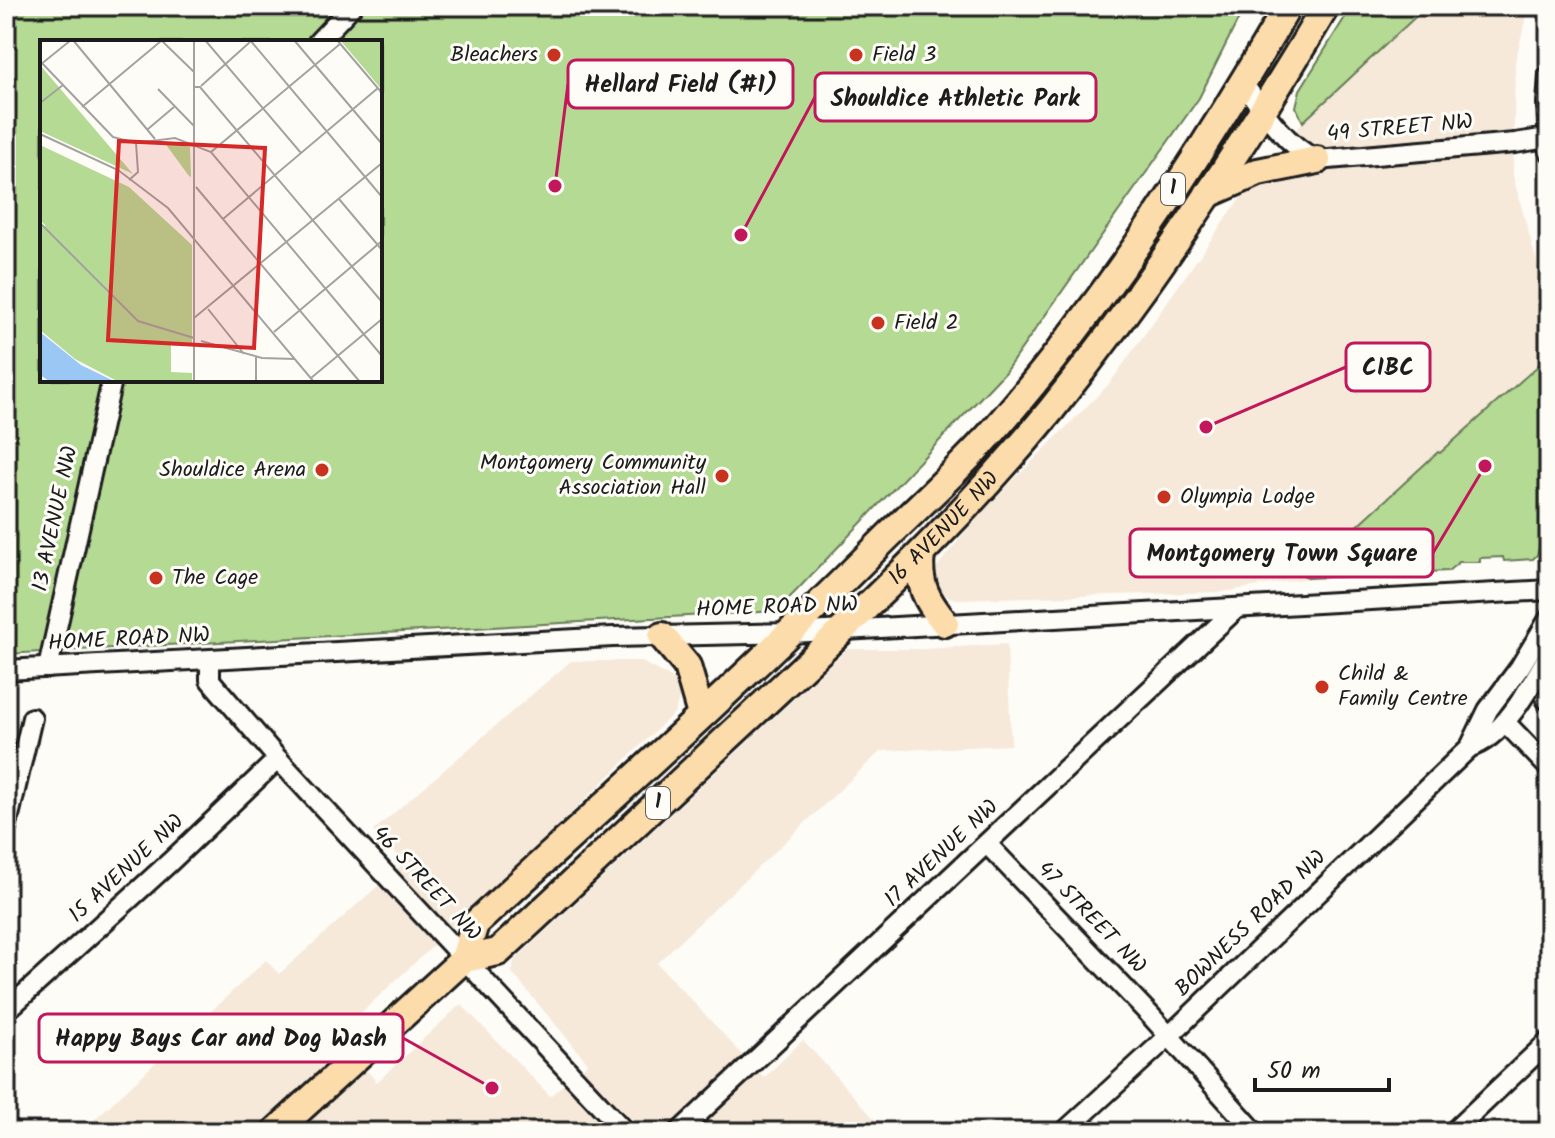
<svg xmlns="http://www.w3.org/2000/svg" width="1555" height="1138" font-family="Kalam,sans-serif">
<style>
.built{fill:#f6e9da}
.green{fill:#b5da94;stroke:#687b58;stroke-width:2;fill-rule:evenodd}
.lines{fill:none;stroke-linecap:round;stroke-linejoin:round}
.minor-casing{stroke:#1c1c1c;stroke-width:24}
.highway-casing{stroke:#1c1c1c;stroke-width:32}
.minor{stroke:#fdfcf7;stroke-width:18}
.highway{stroke:#fddcac;stroke-width:26}
.poi-dot{fill:#c8321e;stroke:#fdfcf7;stroke-width:3}
.labels{text-anchor:middle;dominant-baseline:central;stroke-width:6;stroke-linejoin:round;paint-order:stroke}
.shield{fill:#fdfcf7;stroke:#605f5e;stroke-width:2}
.shield-label{font-size:20px;font-weight:bold;fill:#1c1c1c}
.poi-label{font-size:22px;fill:#1c1c1c;stroke:#fdfcf7;text-anchor:start}
.street-label{font-size:22px;fill:#1c1c1c;stroke:#fdfcf7}
.inset-road{fill:none;stroke:#a3a29f;stroke-width:2}
.view{fill:#d62828;fill-opacity:0.15;stroke:#d62828;stroke-width:4}
.inset-edge{fill:none;stroke:#1c1c1c;stroke-width:4}
.leader{fill:none;stroke:#c2185b;stroke-width:3}
.callout-dot{fill:#c2185b;stroke:#fdfcf7;stroke-width:3}
.callout{fill:#fdfcf7;stroke:#c2185b;stroke-width:3}
.callout-label{font-size:24px;text-anchor:middle;font-weight:bold;fill:#1c1c1c}
</style>
<rect width="100%" height="100%" fill="#fdfcf7"/>
<filter id="ink" filterUnits="userSpaceOnUse"><feTurbulence type="fractalNoise" baseFrequency=".0125" numOctaves="2"/><feDisplacementMap in="SourceGraphic" scale="16" xChannelSelector="R" yChannelSelector="G"/><feConvolveMatrix kernelMatrix="1 2 1 2 8 2 1 2 1" color-interpolation-filters="sRGB"/></filter>
<g filter="url(#ink)">
<g class="built">
<path d="M1427 6H1529L1515 62 1513 176 1549 306V356L1440 453 1437 452 1303 575 1309 578 1222 592 956 599 948 597 940 589 934 577 937 567 977 517 1110 383 1237 203 1303 122Z"/>
<path d="M1007 644 1011 745 881 751 657 963 764 1078 803 1040 886 1132H81L266 960 279 974 405 862 373 831 571 661H640L673 679 681 691 675 712 464 917 336 1036 377 1082 461 1004 550 1096 588 1063 512 973 514 961 847 649H924Z"/>
</g>
<g class="green">
<path d="M6 6H1245L1199 98 1005 372 777 611 6 654ZM42 42H380V380H42Z"/>
<path d="M1352 6H1427L1303 122 1296 107 1300 90Z"/>
<path d="M1549 356V513L1537 555 1533 559 1504 561 1503 557 1480 558V562H1459L1448 571 1309 578 1303 575 1301 569 1305 558 1316 564 1438 452 1440 453Z"/>
</g>
<g class="lines">
<g class="minor-casing">
<g id="minor">
<path d="M318 42 352 6"/>
<path d="M1549 75 1547 103 1549 151"/>
<path d="M1243 83C1263 111 1286 145 1317 160L1515 143 1547 138"/>
<path d="M210 660V680L278 759 625 1132"/>
<path d="M48 668 112 380"/>
<path d="M6 670 613 637 791 633 1549 590"/>
<path d="M1546 699 1549 696"/>
<path d="M1505 722 1549 768"/>
<path d="M1470 747C1504 738 1532 683 1549 654"/>
<path d="M6 829 32 718"/>
<path d="M988 845 1151 1016 1255 1132"/>
<path d="M6 1011 170 862 278 759"/>
<path d="M679 1132 1236 609"/>
<path d="M1064 1132 1169 1036 1470 747 1488 710 1520 667 1549 619"/>
<path d="M1453 1132 1549 1041"/>
</g>
</g>
<g class="highway-casing">
<g id="highway">
<path d="M1208 194 1258 172 1317 160"/>
<path d="M921 554C917 584 927 601 945 623"/>
<path d="M662 636 687 666 701 715"/>
<path d="M464 959 475 924C610 800 747 677 877 547 916 508 959 470 995 429 1106 302 1204 151 1288 6"/>
<path id="s1" d="M275 1132 464 959 498 952C584 873 668 793 753 714 857 617 961 520 1051 410 1153 283 1244 146 1326 6"/>
</g>
</g>
<use href="#minor" class="minor"/>
<use href="#highway" class="highway"/>
</g>
</g>
<g class="poi-dot">
<circle cx="554" cy="55" r="8"/>
<circle cx="856" cy="55" r="8"/>
<circle cx="878" cy="323" r="8"/>
<circle cx="322" cy="470" r="8"/>
<circle cx="722" cy="476" r="8"/>
<circle cx="1164" cy="497" r="8"/>
<circle cx="156" cy="578" r="8"/>
<circle cx="1322" cy="687" r="8"/>
</g>
<g class="labels">
<g class="shield">
<rect x="1161" y="173" width="24" height="32" rx="6"/>
<rect x="646" y="787" width="24" height="32" rx="6"/>
</g>
<g class="shield-label">
<text x="1173" y="189">1</text>
<text x="658" y="803">1</text>
</g>
<g class="poi-label">
<text x="538" y="55" text-anchor="end">Bleachers</text>
<text x="872" y="55">Field 3</text>
<text x="894" y="323">Field 2</text>
<text x="706" y="463" text-anchor="end">Montgomery Community<tspan x="706" dy="25">Association Hall</tspan></text>
<text x="306" y="470" text-anchor="end">Shouldice Arena</text>
<text x="1180" y="497">Olympia Lodge</text>
<text x="172" y="578">The Cage</text>
<text x="1338" y="674">Child &amp;<tspan x="1338" dy="25">Family Centre</tspan></text>
</g>
<g class="street-label">
<text transform="translate(1400 129) rotate(-5)">49 STREET NW</text>
<text transform="translate(56 519) rotate(-78)">13 AVENUE NW</text>
<text stroke="none"><textPath href="#s1" startOffset="906">16 AVENUE NW</textPath></text>
<text transform="translate(777 608) rotate(-2)">HOME ROAD NW</text>
<text transform="translate(129 640) rotate(-3)">HOME ROAD NW</text>
<text transform="translate(942 854) rotate(-43)">17 AVENUE NW</text>
<text transform="translate(127 869) rotate(-43)">15 AVENUE NW</text>
<text transform="translate(426 884) rotate(47)">46 STREET NW</text>
<text transform="translate(1091 918) rotate(46)">47 STREET NW</text>
<text transform="translate(1251 924) rotate(-44)">BOWNESS ROAD NW</text>
</g>
</g>
<g transform="translate(40 40)">
<rect width="342" height="342" fill="#fdfcf7"/>
<path d="M300 0H342V50L323 27ZM0 25 93 134 0 91ZM124 102 150 107 151 137 149 136ZM0 105 89 147 152 205V306L131 305V332L152 333V342H79L35 319 0 290V185L6 186 0 180Z" fill="#b5da94"/>
<path d="M0 292 41 325 76 342H0L9 341 0 335Z" fill="#9bc7f5"/>
<path class="inset-road" d="M33 0 115 99M121 0 154 32M154 0V342M165 0 261 113M210 0 342 157M254 0 342 104M297 0 342 53M0 21 73 97 96 103 135 98 171 112 342 316M0 25 31 0M161 46 210 2M154 47H160L342 262M118 49 154 86M0 63 23 45M42 67 121 1M108 89 134 67M0 94 78 130 128 168 274 342M171 112 300 4M89 140 98 132 96 103M156 147 320 342M299 159 342 210M183 179 338 48M0 183 98 281 154 298M168 269 204 314M154 278 342 123M234 292 342 201M161 301 222 318 255 319M271 338 342 279M216 342V317"/>
<path class="view" d="M79 101 225 108 214 308 68 300Z"/>
<rect width="342" height="342" class="inset-edge"/>
</g>
<path class="leader" d="M555 186L568 84M741 235L815 97M1206 427L1346 367M1485 466L1433 553M492 1088L403 1038"/>
<g class="callout-dot">
<circle cx="555" cy="186" r="8"/>
<circle cx="741" cy="235" r="8"/>
<circle cx="1206" cy="427" r="8"/>
<circle cx="1485" cy="466" r="8"/>
<circle cx="492" cy="1088" r="8"/>
</g>
<g class="callout">
<rect x="568" y="60" width="225" height="48" rx="8"/>
<rect x="815" y="73" width="281" height="48" rx="8"/>
<rect x="1346" y="343" width="84" height="48" rx="8"/>
<rect x="1130" y="529" width="303" height="48" rx="8"/>
<rect x="39" y="1014" width="364" height="48" rx="8"/>
</g>
<g class="callout-label">
<text x="681" y="92">Hellard Field (#1)</text>
<text x="955" y="106">Shouldice Athletic Park</text>
<text x="1388" y="375">CIBC</text>
<text x="1282" y="561">Montgomery Town Square</text>
<text x="221" y="1046">Happy Bays Car and Dog Wash</text>
</g>
<rect width="1555" height="1138" fill="none" stroke="#fdfcf7" stroke-width="32"/>
<rect x="16" y="16" width="1523" height="1106" fill="none" stroke="#1c1c1c" stroke-width="3" filter="url(#ink)"/>
<path d="M1255 1078v12h134v-12" fill="none" stroke="#1c1c1c" stroke-width="4"/>
<text x="1267" y="1078" font-size="24" fill="#1c1c1c" stroke="#fdfcf7" stroke-width="6" paint-order="stroke">50 m</text>
</svg>
